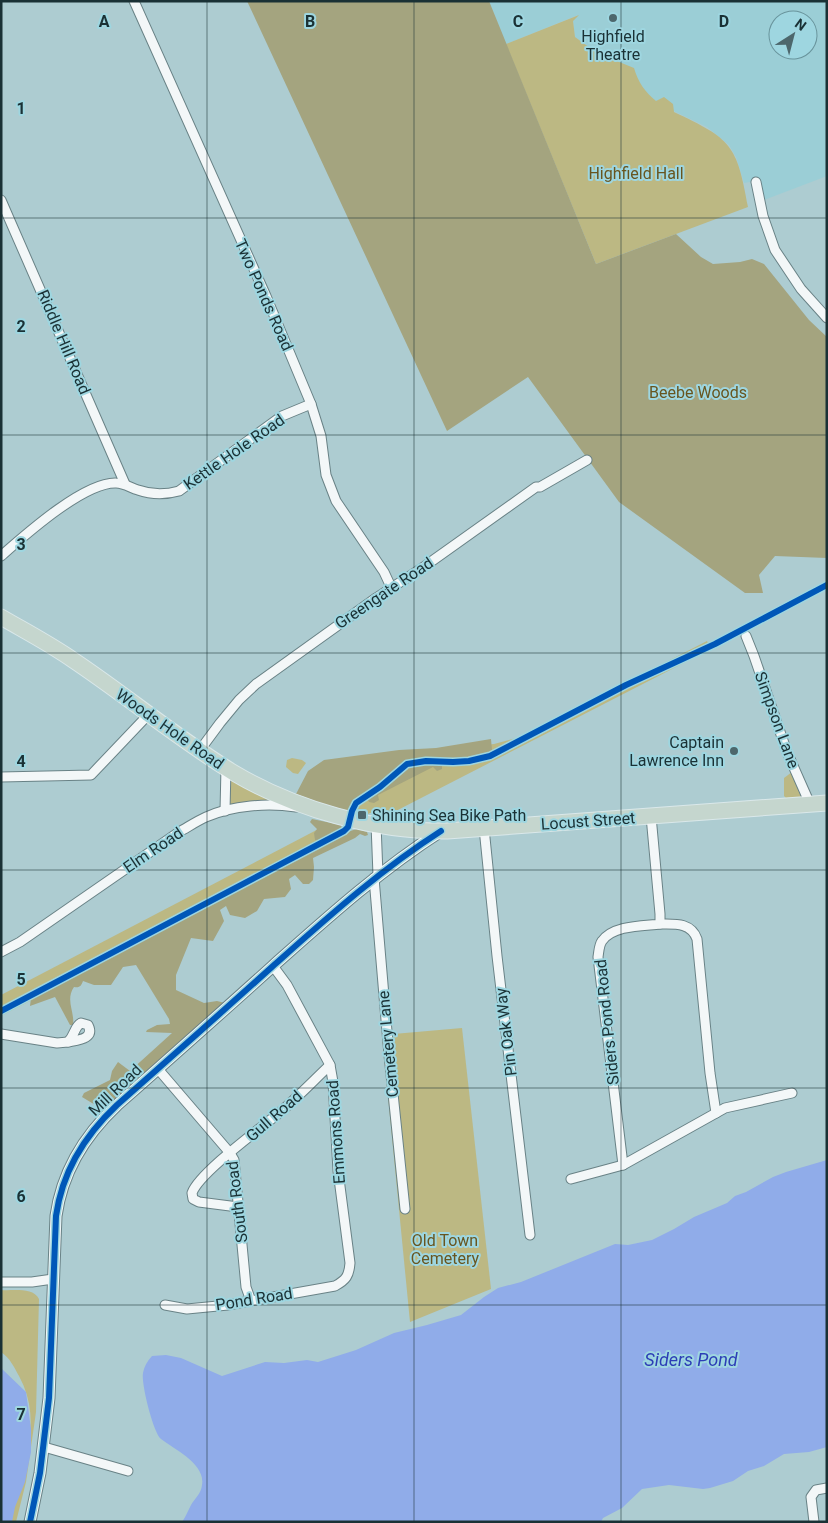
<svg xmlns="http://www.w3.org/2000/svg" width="828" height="1523" font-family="Roboto,sans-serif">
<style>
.built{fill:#9bced6;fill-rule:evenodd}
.green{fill:#bcb883}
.forest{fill:#a4a47f}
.water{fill:#90ace9}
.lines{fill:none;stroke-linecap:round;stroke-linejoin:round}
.street-casing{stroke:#698286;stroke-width:11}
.secondary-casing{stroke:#698286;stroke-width:13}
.highway-casing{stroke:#dae8ea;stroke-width:17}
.street{stroke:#f3f7f8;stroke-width:9}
.secondary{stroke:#f3f7f8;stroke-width:11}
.highway{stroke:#c5d6ce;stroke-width:15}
.cycleway-casing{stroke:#9ed6e0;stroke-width:9}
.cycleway{stroke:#0057b8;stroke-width:6}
.grid{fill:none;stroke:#1a3135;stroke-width:1;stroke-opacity:0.55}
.poi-dot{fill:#4d676c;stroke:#9ed6e0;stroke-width:2}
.labels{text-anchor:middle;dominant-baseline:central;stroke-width:4;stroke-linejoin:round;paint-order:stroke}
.poi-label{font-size:16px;fill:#1a3135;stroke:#9ed6e0}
.park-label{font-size:16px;fill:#68551f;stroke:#9ed6e0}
.street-label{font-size:16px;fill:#1a3135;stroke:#9ed6e0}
.water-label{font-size:18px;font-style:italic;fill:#2c3db6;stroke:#9ed6e0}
.grid-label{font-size:16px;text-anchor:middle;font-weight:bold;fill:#1a3135;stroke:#9ed6e0;stroke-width:4;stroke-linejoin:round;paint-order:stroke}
</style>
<rect width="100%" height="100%" fill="#adccd1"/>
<path class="built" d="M489 1H827V176L764 200 760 180 744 183 736 157 729 145 707 127 659 104 647 94 637 79 633 68 597 53 575 37 573 21 578 15 506 44ZM778 20H808V50H778Z"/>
<g class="green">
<path d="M579 15 573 21 575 37 597 53 634 68C638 82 645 92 656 101L664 97 673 104 674 112C731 139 737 144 748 207L596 264 506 44Z"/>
<path d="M707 641 711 649 390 814 370 813 366 815 353 812 354 810 331 803 328 761 494 744 520 737Z"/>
<path d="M292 758 302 760 306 763 298 774 293 773 286 767 287 760Z"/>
<path d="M792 772 801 797 786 798 784 796V778Z"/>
<path d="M231 777 272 800V801L230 805 229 803V779Z"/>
<path d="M328 824 353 833 1 1016V995Z"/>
<path d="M462 1028 491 1289 410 1322 382 1035Z"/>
<path d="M1 1290C14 1291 33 1287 39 1299L36 1412 26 1482 16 1522H3C20 1475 46 1425 19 1376 14 1367 10 1358 1 1352Z"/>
</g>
<g class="forest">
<path d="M247 1H489L596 264 676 234 701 257 713 264 740 262 752 259 764 264 809 320 827 337V558L775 556 759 575 763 593H745L619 502 528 377 447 431Z"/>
<path d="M491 739 492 750C487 753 481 757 475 759 454 764 429 754 409 762 395 767 386 780 375 789 364 797 356 797 349 811L323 804 296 794 308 771 324 760 399 750 436 748Z"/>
<path d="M416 763 442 764V769L437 771 433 767 378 795 379 800 374 803 369 802 367 798C383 787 397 768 416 763Z"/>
<path d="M312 819 341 825 342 828 319 841 315 840 314 833 317 829 310 822Z"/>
<path d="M357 829 367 832 368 835 365 836 360 834 355 838 313 858 314 867 313 880 309 884H303L295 875 289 879 291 889 285 897 264 899 257 911 245 918 230 915 226 906 220 910 224 921 213 941 191 938 176 975V990L204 1003 217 1001 225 1003 106 1111 101 1110 97 1106 82 1097 84 1093 110 1080 112 1071 118 1062 130 1071 172 1033 146 1032 147 1030 157 1025 170 1024 169 1019 136 965 123 967 111 985H94L83 981C81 986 80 988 74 987 65 1000 75 1012 73 1025H70L55 997 30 1006 31 998 350 831Z"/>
</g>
<g class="water">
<path d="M827 1160V1447L809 1452 784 1454 764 1466 748 1471 733 1481 710 1488 703 1489 669 1485 642 1489 622 1508 603 1518 601 1522H182C186 1516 188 1511 191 1505 195 1498 201 1494 202 1485 206 1464 174 1449 161 1439 153 1432 141 1383 143 1373 144 1367 147 1361 152 1356L166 1355 181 1358 222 1376 265 1362 284 1363 307 1360 318 1362 356 1350 394 1333 427 1325 461 1315 484 1297 498 1288 521 1282 615 1244 628 1245 652 1240 674 1229 694 1217 727 1203 735 1196 746 1192 773 1177 786 1172Z"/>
<path d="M1 1368 26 1392 31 1429V1452L25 1482 15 1507 12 1522H1Z"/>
</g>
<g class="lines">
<g class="street-casing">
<g id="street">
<path d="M134 1 266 296 311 404 321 436 326 475 336 501 384 572 391 587"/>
<path d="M756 182 763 216 775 250 801 289 827 318"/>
<path d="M1 200 125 484"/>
<path d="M1 556C25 535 84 482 116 483 124 483 131 488 138 490 152 495 165 495 179 491L282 416 311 404"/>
<path d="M746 636 754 656 787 752 810 804"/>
<path d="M200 750 220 723 239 700 256 684 376 598 425 566 536 487H540L587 460"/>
<path d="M1 777 91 775 149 714"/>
<path d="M225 811 226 767"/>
<path d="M376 824 378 875"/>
<path d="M484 828 497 956 530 1235"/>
<path d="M374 878 389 1055 405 1209"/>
<path d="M660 924C674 924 691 922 697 939L710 1073 716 1113"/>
<path d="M1 952 20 942 179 832C188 827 197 821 206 817 233 805 268 803 296 807"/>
<path d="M81 1023 88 1025C95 1039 78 1040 68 1042 75 1035 74 1027 81 1023Z"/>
<path d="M1 1034 57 1043 68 1042"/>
<path d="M158 1069 230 1153 234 1160 246 1287 251 1301"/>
<path d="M623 1165 598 957C599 951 599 945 602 941 613 925 643 926 660 924V914L651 816"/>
<path d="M571 1179 623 1165 725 1108 792 1093"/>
<path d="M238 1207 199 1202 193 1199 192 1193C199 1173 261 1128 279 1113 297 1098 313 1081 330 1065"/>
<path d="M1 1282H32L53 1279"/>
<path d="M165 1305 187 1309 228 1305 335 1286C346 1280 349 1276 350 1263L338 1171 333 1082 330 1065 287 985 273 966"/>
<path d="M44 1447 128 1471"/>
<path d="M814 1522 811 1497 816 1490 827 1488"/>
</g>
</g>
<g class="secondary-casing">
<path id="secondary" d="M30 1522 40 1473 49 1398 56 1216C62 1173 85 1135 117 1105 169 1059 221 1013 273 966 327 918 380 870 441 831"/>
</g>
<g class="highway-casing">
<path id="highway" d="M1 617C25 631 50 644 73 660 127 696 178 739 234 773 295 809 375 832 447 831L827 803"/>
</g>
<use href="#street" class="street"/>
<use href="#secondary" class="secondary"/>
<use href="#highway" class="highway"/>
<g class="cycleway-casing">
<g id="cycleway">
<path d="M1 1011 344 831 348 827 352 811 356 803 380 787 407 764 426 761 453 762 469 761 490 756 626 685 715 644 827 585"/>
<path d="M30 1522 40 1473 49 1398 56 1216C62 1173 85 1135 117 1105 169 1059 221 1013 273 966 327 918 380 870 441 831"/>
</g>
</g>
<use href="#cycleway" class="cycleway"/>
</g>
<path class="grid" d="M207 1V1522M414 1V1522M621 1V1522M1 218H827M1 435H827M1 653H827M1 870H827M1 1088H827M1 1305H827"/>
<g class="poi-dot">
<circle cx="613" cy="18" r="5"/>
<circle cx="734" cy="751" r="5"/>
<rect x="357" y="810" width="10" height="10" rx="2.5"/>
</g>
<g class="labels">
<g class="poi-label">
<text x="613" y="36">Highfield<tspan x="613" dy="18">Theatre</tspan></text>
<text x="724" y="742" text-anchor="end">Captain<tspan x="724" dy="18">Lawrence Inn</tspan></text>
<text x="372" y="815" text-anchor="start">Shining Sea Bike Path</text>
</g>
<g class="park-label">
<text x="636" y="173">Highfield Hall</text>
<text x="698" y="392">Beebe Woods</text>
<text x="445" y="1240">Old Town<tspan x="445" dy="18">Cemetery</tspan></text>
</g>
<g class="street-label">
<text transform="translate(264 295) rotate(66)">Two Ponds Road</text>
<text transform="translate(64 342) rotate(67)">Riddle Hill Road</text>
<text transform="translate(234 452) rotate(-35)">Kettle Hole Road</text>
<text transform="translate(384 593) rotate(-34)">Greengate Road</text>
<text transform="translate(777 720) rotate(70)">Simpson Lane</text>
<text transform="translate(170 729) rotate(35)">Woods Hole Road</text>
<text transform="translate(588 821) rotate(-4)">Locust Street</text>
<text transform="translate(153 850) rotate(-34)">Elm Road</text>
<text transform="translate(607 1022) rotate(-96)">Siders Pond Road</text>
<text transform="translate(506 1032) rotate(-97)">Pin Oak Way</text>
<text transform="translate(388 1044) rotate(-95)">Cemetery Lane</text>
<text transform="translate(115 1090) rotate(-44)">Mill Road</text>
<text transform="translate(274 1116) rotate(-41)">Gull Road</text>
<text transform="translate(336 1132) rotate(-94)">Emmons Road</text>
<text transform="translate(237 1202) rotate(-97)">South Road</text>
<text transform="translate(254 1299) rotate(-9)">Pond Road</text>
</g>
<g class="water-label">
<text x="691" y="1359">Siders Pond</text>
</g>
</g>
<g class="grid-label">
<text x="104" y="27">A</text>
<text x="310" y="27">B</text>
<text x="518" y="27">C</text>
<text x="724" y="27">D</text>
<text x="21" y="114">1</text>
<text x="21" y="332">2</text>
<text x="21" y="550">3</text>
<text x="21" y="767">4</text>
<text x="21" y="985">5</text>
<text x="21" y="1202">6</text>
<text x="21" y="1420">7</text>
</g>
<rect width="828" height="1523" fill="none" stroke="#1a3135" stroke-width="5"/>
<g transform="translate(793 35) rotate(36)"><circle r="24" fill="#9ed6e0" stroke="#69949c"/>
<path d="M0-4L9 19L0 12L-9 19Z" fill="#4d676c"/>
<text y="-8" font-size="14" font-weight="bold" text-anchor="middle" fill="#1a3135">N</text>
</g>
</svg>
